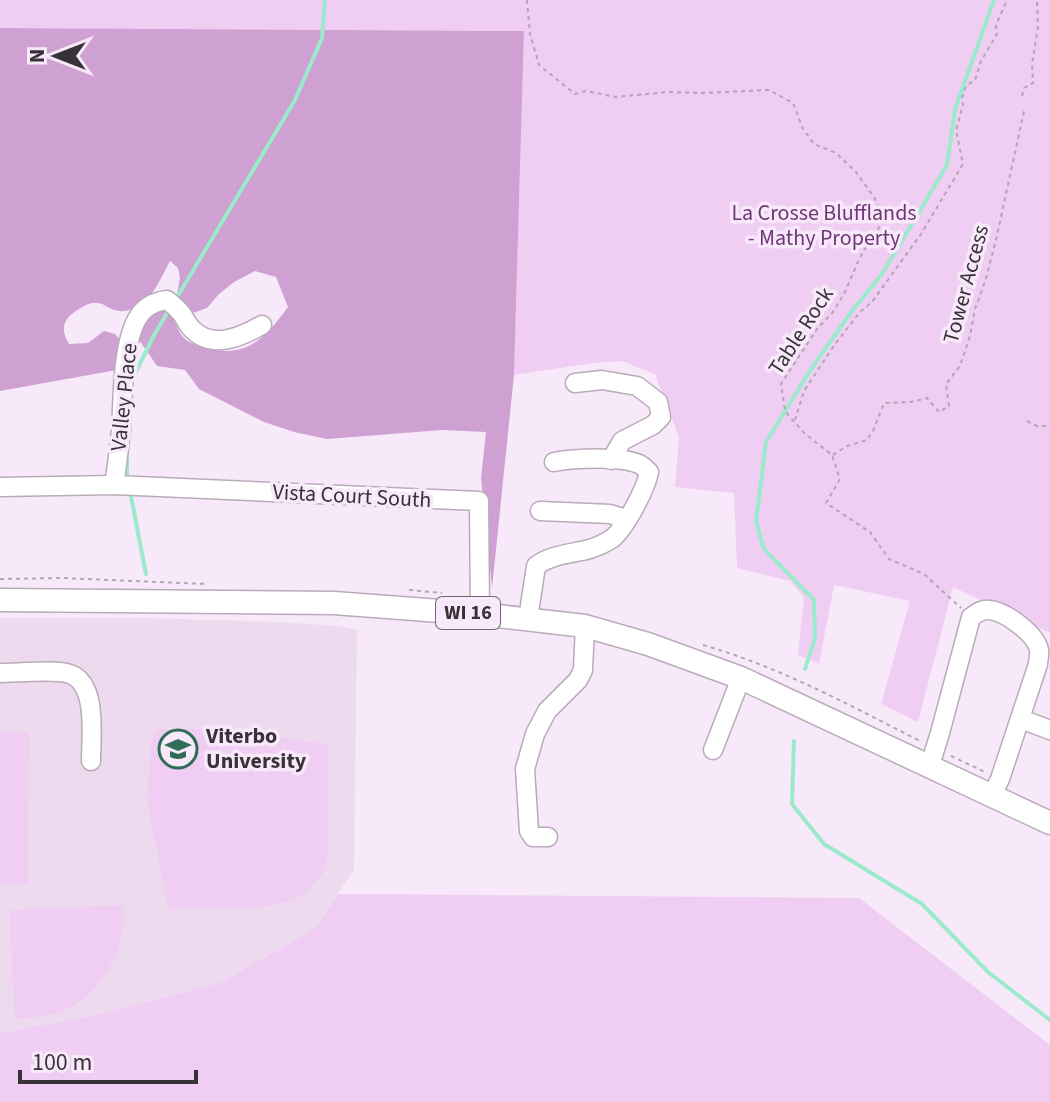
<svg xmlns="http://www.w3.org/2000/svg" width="1050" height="1102" font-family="'Source Sans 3',sans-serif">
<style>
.built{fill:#eedaef}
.green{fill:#f0cef3}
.forest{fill:#cfa1d3}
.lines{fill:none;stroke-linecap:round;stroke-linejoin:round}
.stream{stroke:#9ceacc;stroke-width:4}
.minor-casing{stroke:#b9abba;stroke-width:21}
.major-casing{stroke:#b9abba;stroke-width:25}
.path{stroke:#b1a6b3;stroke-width:2;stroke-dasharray:4 4;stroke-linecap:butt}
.minor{stroke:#fff;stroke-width:18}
.major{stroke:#fff;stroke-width:22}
.labels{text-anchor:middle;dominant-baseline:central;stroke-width:7;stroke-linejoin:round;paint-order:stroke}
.shield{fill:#f7e9f9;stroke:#716972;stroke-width:2}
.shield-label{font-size:20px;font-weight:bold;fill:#383238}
.park-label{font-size:22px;fill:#6f3775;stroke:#f7e9f9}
.street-label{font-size:22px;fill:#383238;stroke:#f7e9f9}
.poi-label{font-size:22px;font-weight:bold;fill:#383238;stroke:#f7e9f9;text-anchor:start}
</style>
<rect width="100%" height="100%" fill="#f7e9f9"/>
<path class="built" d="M0 618H145L278 622 340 626 357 630 354 869 315 929 222 982 107 1013 0 1033Z"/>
<g class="green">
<path d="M0 0H1050V633L953 587 918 722 881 704 910 601 834 585 819 664 798 655 804 597 790 581 737 568 734 493 675 487 679 437 655 374 622 361 593 363 514 375 524 31 0 28Z"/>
<path d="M225 728 328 745V856L322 875 306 893 286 902 264 907 168 909 147 799 151 740 158 730Z"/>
<path d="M0 732 29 733 28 885 0 884Z"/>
<path d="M338 894 859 898 1050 1045V1102H0V1033L107 1013 222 982 315 929Z"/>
<path d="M123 905C123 913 124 922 123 929 117 965 93 1002 57 1013 43 1017 28 1018 14 1019L10 910Z"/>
</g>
<path class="forest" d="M0 28 524 31 514 375 492 588 481 478 486 432 442 430 327 439 294 432 264 422 199 389 185 370 157 366 137 337 139 323 162 307C167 311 171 315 174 320 177 325 179 333 183 337 188 343 199 346 206 348 247 359 265 338 288 307L276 277 255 271 234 282 219 294 207 308 190 314 177 294 180 278 178 268 170 261C161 278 151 303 132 309 113 316 109 304 97 303 91 302 84 306 79 309 64 318 59 328 69 344L88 343 104 331 115 334 123 343 122 369 0 391Z"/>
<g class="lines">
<g class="stream">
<path d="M176 299 295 100 322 38 325 0"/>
<path d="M132 380 154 335 169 310"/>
<path d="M127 479V452"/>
<path d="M130 491 146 574"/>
<path d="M805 669 815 638 814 600 764 549 756 521 766 442 811 369 852 311 882 274 947 165 955 109 994 0"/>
<path d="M794 741 792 804 824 844 922 904 988 972 1050 1020"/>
</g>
<g class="minor-casing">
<g id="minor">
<path d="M575 383 602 380 637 386 658 402 661 417 653 425 622 441 611 460"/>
<path d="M114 485C117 467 119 448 121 430 123 398 122 346 137 319 144 307 153 302 167 300 172 304 177 308 181 313 185 318 187 324 192 329 212 350 241 337 262 325"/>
<path d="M0 487 114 485 479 501 480 614"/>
<path d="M540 511 610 514 626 519"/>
<path d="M528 619 536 566C552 554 571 554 590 549 596 547 607 542 613 538 626 526 646 489 649 472 646 469 643 466 639 464 620 456 574 458 554 462"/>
<path d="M0 673C17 673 56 669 70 674 98 684 91 737 91 761"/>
<path d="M1021 719 1050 730"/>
<path d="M713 750 741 678"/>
<path d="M930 765 940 733 971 617C977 613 982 609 989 610 1005 611 1036 634 1039 650 1040 655 1038 659 1038 664L1000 779 992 795"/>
<path d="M548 837H533L529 831 525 769 535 734 547 711 578 680 583 670 585 626"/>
</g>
</g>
<g class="major-casing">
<path id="major" d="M0 600 334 603 480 614 585 626 648 644 741 678 1050 823"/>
</g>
<g class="path">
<path d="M527 0 530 34 539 65 575 94 586 91 616 97 668 92 702 93 769 90 793 103 803 129 814 144 836 153 856 172 874 197 883 217 877 232 864 250 857 264 845 292 833 312 817 329 781 384 785 411 803 432 832 455 840 479 826 503 870 532 889 559 924 574 961 608"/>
<path d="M1022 96 1024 88 1033 83 1032 64 1038 27 1037 0"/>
<path d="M795 420 804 391 833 347 860 312 872 302 921 234 963 164 956 130 963 105 962 98 966 86 975 80 981 61 997 34 996 25 1007 0"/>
<path d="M1027 421 1037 426H1050"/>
<path d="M833 455 847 446 867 440 874 429 884 403 911 402 927 398 939 412 949 406 946 384 960 366 970 336 975 309 985 282 996 240 1024 111"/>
<path d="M0 579 61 578 207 584"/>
<path d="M409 590 442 593"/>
<path d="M703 645C780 667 849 705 920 741"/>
<path d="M951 756 985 772"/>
</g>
<use href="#minor" class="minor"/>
<use href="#major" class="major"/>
</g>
<defs>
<g id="university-ring" transform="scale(2)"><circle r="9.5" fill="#f7e9f9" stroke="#306d58" stroke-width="1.5"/><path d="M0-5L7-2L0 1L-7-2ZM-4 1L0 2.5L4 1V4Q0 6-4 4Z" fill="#306d58"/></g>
</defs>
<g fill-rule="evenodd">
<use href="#university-ring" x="178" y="749"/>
</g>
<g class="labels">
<rect class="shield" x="436" y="597" width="64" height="32" rx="6"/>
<g class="shield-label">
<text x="468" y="613">WI 16</text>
</g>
<g class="park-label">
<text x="824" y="213">La Crosse Blufflands<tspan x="824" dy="25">- Mathy Property</tspan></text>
</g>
<g class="street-label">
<text transform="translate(966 284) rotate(-75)">Tower Access</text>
<text transform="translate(801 331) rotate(-57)">Table Rock</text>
<text transform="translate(124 397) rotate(-84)">Valley Place</text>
<text transform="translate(352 496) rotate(3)">Vista Court South</text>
</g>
<g class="poi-label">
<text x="206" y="736">Viterbo<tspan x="206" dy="25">University</tspan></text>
</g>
</g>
<g transform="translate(56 56) rotate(270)" stroke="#f7e9f9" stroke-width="6" paint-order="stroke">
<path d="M0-6L14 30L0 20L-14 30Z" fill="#383238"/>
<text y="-12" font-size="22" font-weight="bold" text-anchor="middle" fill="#383238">N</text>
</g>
<path d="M20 1070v12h176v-12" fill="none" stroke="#383238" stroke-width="4"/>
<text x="32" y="1070" font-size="24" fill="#383238" stroke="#f7e9f9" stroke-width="6" paint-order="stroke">100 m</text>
</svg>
